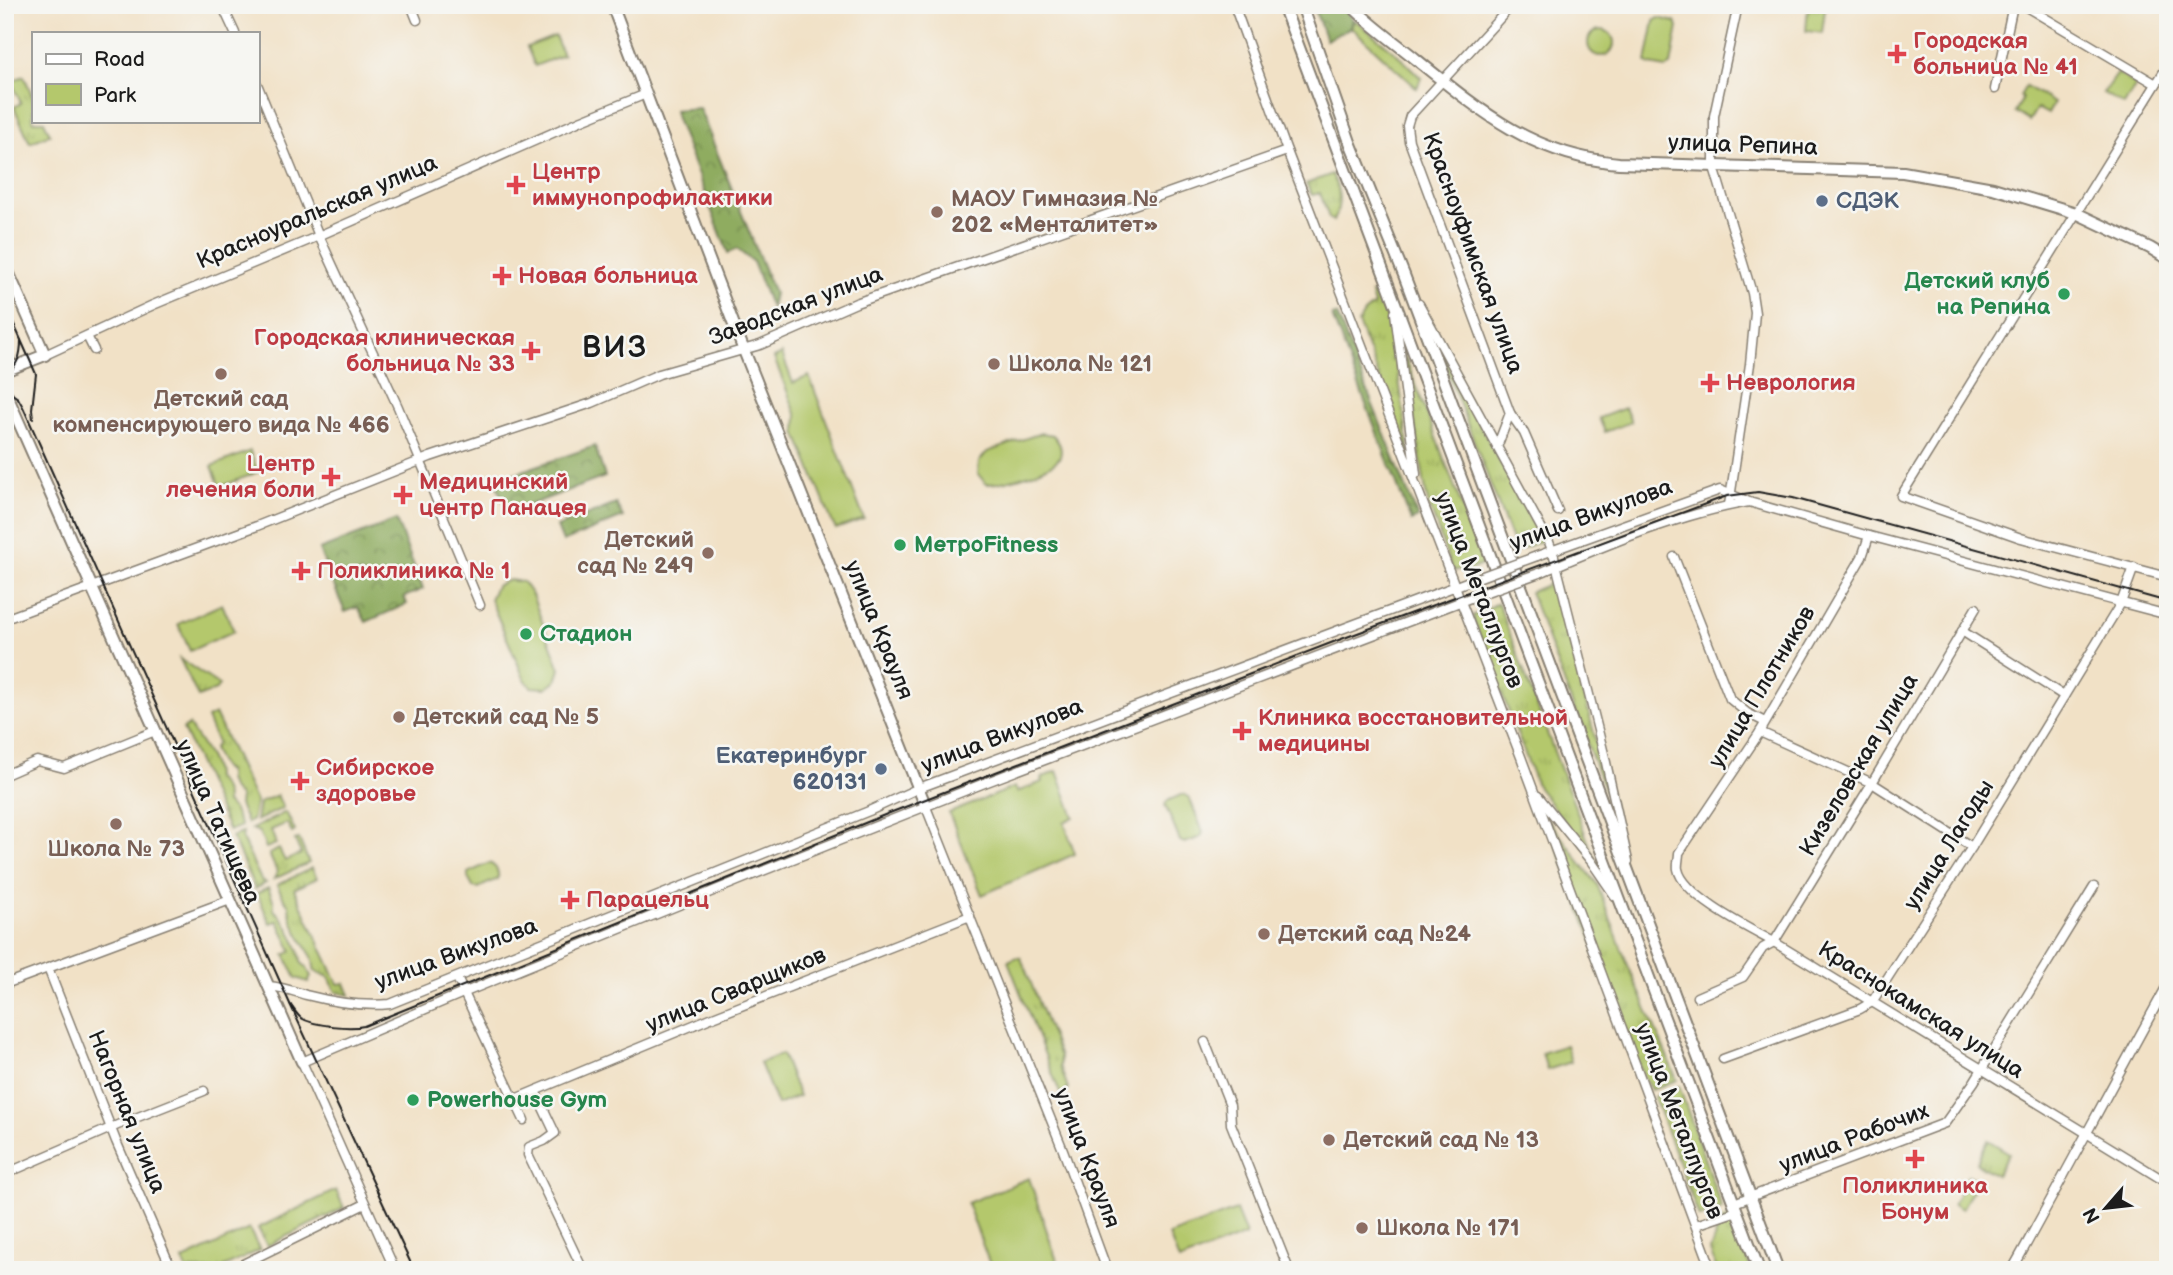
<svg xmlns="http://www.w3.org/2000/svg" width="2173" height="1275" font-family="'Balsamiq Sans',sans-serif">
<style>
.grass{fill:url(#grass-tufts);stroke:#687244;stroke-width:2}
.forest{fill:url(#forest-crowns);stroke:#56643e;stroke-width:2}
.park{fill:#b4c86c;stroke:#687244;stroke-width:2}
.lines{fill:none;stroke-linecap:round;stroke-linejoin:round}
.minor-casing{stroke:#867e71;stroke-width:11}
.major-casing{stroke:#867e71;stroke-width:14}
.minor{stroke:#fff;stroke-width:8}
.major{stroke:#fff;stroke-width:10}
.tram{stroke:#1c1c1c;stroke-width:2}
.minor-bridge-casing{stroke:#867e71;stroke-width:11;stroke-linecap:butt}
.minor-bridge{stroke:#fff;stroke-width:8}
.health-dot{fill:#e0444e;stroke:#f6f6f2;stroke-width:2.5}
.service-dot{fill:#5c6f8a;stroke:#f6f6f2;stroke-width:2.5}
.education-dot{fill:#8d6e63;stroke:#f6f6f2;stroke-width:2.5}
.leisure-dot{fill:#2e9e5b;stroke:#f6f6f2;stroke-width:2.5}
.labels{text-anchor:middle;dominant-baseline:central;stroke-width:5;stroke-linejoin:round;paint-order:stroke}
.health-label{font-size:23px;font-weight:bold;fill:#be3a42;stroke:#f6f6f2;text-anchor:start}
.street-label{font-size:23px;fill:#1c1c1c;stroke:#f6f6f2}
.education-label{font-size:23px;font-weight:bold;fill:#785e54;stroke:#f6f6f2;text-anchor:start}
.service-label{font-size:23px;font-weight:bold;fill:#4e5e75;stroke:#f6f6f2;text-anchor:start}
.leisure-label{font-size:23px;font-weight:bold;fill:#27864d;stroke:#f6f6f2;text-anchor:start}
.district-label{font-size:30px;font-weight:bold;letter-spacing:2px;fill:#1c1c1c;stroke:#f6f6f2}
</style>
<defs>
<pattern id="grass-tufts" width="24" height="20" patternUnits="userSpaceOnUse" patternTransform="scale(1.75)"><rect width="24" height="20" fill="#b4c86c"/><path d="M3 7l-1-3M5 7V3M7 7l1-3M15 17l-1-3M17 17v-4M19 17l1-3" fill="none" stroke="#9aab5d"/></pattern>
<pattern id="forest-crowns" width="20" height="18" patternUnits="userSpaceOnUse" patternTransform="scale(1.75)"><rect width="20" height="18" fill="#8fac60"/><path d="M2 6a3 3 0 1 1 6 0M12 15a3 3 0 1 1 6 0" fill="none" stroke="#748b4e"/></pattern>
</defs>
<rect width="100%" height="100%" fill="#f6f6f2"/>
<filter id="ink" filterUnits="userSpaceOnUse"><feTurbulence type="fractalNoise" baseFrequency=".0143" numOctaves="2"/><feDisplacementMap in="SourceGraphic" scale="14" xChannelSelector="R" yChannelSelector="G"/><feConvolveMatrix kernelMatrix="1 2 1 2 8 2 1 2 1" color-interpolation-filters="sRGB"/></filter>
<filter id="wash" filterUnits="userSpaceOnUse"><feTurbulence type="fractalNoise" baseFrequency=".00686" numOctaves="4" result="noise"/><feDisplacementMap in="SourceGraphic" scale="28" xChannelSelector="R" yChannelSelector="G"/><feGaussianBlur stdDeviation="1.57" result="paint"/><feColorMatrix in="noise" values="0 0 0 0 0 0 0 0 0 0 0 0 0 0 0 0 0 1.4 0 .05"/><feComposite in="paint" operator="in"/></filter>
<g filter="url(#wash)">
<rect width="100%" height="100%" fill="#f1e1c6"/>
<g class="grass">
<path d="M1808 5H1832L1825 9 1822 33 1806 31Z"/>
<path d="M1355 20 1396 53 1421 78 1417 88 1351 27Z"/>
<path d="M24 76 33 97V121H44L50 134 30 143 14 107 21 103 11 81Z"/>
<path d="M1332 174C1340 192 1342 204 1333 221L1329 218 1320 193 1312 195 1306 184Z"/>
<path d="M1371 294 1380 298 1392 332 1410 456 1358 323 1364 313 1374 305Z"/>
<path d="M1435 339 1542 541 1516 551Z"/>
<path d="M1403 351 1484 564 1467 571 1460 569 1454 571 1451 567 1427 499Z"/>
<path d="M1554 582 1556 586 1617 823 1530 592Z"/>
<path d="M1498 603 1595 860 1538 788 1474 621 1473 616Z"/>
<path d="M180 659 219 685 216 690 198 697Z"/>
<path d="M215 714 256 802 252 820 247 823 239 805 240 797C231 790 227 783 228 772L221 766 213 749 217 743 207 718Z"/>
<path d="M189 725C198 742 215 759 215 778 223 785 227 793 226 803L233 809 241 826 229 831 183 729Z"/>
<path d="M277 795 283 808 256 821 259 803Z"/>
<path d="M286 812 295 831 292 833 287 823 271 830 276 844 266 848 259 832 252 829Z"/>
<path d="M1546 817 1597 884 1627 963 1677 1080 1651 1090 1643 1076Z"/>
<path d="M243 832 242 839 261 880 266 883 255 889 232 837Z"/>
<path d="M299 839 309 863 274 879 277 872 269 854 279 849 285 861 301 854 295 840Z"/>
<path d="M312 868 317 878 294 889 338 984 345 983 350 995 336 992 329 977 315 971C313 967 314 959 311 955 303 942 289 921 289 905L284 899 277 885Z"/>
<path d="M268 888 274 902V910C285 918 301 949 301 962L306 967 311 976 308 982 296 978 285 955 292 951 278 921 270 923 257 893Z"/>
<path d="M1017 957 1021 958 1060 1057V1066L1068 1088 1064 1093H1060L1008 961Z"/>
<path d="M1988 1140 2009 1153 1996 1175 1976 1163Z"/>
<path d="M1968 1175 1978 1180 1962 1209 1953 1204Z"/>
<path d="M336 1190 344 1208 267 1246 258 1228Z"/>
<path d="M1731 1216 1751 1270H1717L1710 1251 1720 1221Z"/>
<path d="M249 1229 260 1250 218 1270H187L183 1260Z"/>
</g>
<g class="forest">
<path d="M1313 5H1342L1353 20 1349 28 1326 40Z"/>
<path d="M699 108 774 293 771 308 753 262 737 249 728 253 676 119 674 110Z"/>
<path d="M1337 315 1418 518 1411 521 1332 316Z"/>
<path d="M595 446 605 477 508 513 495 480Z"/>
<path d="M616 504 623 517 563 542 557 527Z"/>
<path d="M396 520 423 589 404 597 407 604 366 622 358 607 345 612 319 550Z"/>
</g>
<g class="park">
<path d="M1659 18 1675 22 1678 27 1671 65 1666 68 1650 65 1646 62 1654 21Z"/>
<circle cx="1601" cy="43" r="13"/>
<path d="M555 36 563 55 535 66 527 47Z"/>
<path d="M2117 73 2136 85 2124 105 2103 93Z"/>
<path d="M2026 86 2054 103 2048 114 2037 108 2029 121 2015 112 2023 98 2020 96Z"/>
<path d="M782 354 793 383 809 376 864 519 836 529 833 524 796 432 797 416 774 358Z"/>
<path d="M1625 408 1631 422 1605 432 1599 418Z"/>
<path d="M1041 433 1053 435C1058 441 1063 447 1060 456 1055 470 1000 484 986 484L978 474 979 462 987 452Z"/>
<path d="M250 451 258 472 220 487 212 466Z"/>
<path d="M509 580 523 582 532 595 560 669 556 681 546 688 531 687 524 678 490 599 496 586Z"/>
<path d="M222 604 234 631 190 651 178 624Z"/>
<path d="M1057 771 1074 817 1064 822 1075 854 982 895 949 813 1015 787 1017 792 1042 782 1041 778Z"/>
<path d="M1183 794 1189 797 1203 832 1201 837 1185 843 1180 841 1165 805 1167 801Z"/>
<path d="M489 863C496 866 499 872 498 879L478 888 473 887 468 878V873Z"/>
<path d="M1566 1045 1571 1062 1547 1070 1542 1053Z"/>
<path d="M782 1054 799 1096 777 1105 760 1063Z"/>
<path d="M1679 1086 1722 1209 1699 1217 1654 1097Z"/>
<path d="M1029 1178 1060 1270H992L967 1203Z"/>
<path d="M1236 1210 1246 1235 1179 1261 1169 1235Z"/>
</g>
</g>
<g filter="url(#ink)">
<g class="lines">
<g class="minor-casing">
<g id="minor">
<path d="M222 5 235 33"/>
<path d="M411 5 417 20"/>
<path d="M1234 5 1287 151 1521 757 1712 1270"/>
<path d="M2023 5 2156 84"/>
<path d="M2168 65 1901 496 2021 538 2168 577"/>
<path d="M257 84 319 236 398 407 480 605"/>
<path d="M1995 89 2013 5"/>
<path d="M1419 304 1549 542 1554 556 1605 758 1628 861"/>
<path d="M1395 313 1416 474"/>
<path d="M87 336 94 350"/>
<path d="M45 355 153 305 307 241 582 120 646 94"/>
<path d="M1510 413 1524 433 1558 511"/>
<path d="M1497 447 1510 413 1409 141 1407 126 1410 116 1512 5"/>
<path d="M1729 505 1750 364 1755 313 1752 293 1714 167V116L1738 5"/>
<path d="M1869 536 1862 557 1760 732 1679 853C1679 858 1677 865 1678 869 1683 896 1750 929 1774 942L2168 1183"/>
<path d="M1537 556 1720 490 1749 502 1862 534 2168 615"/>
<path d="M1674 557 1730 699 1747 713 1765 722"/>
<path d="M1542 572C1609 544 1678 514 1749 502"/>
<path d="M5 619 257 526 430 457 592 403 659 374 760 345 856 303 1287 151"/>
<path d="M1962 631 2064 696"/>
<path d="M1760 732 1872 783 1972 847"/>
<path d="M2166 762 2168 759"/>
<path d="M5 775 37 761 64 768 155 731"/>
<path d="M1538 796 1591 861 1615 896"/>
<path d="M926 807 1063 1150 1107 1270"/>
<path d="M48 968 116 1141 172 1270"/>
<path d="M457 978 524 1120"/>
<path d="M5 984 230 900"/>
<path d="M268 986C282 987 293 991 306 995 333 1002 362 1007 390 1004L869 811 919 788 1472 580"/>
<path d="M1697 997 1743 977 1763 948 1774 942 1872 783 1976 608"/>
<path d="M1205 1042 1230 1105 1231 1124 1289 1270"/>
<path d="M1723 1059 1860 1009 1872 1002 1972 847 2121 603 2134 567"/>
<path d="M535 1091 555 1133 544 1141 529 1147 528 1155 583 1270"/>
<path d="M515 1099 713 1017 970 916"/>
<path d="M5 1174 120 1124 204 1091"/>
<path d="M1734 1203 1945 1123 1974 1082 2094 887"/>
<path d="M1696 1225 1737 1211"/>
<path d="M231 1270 365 1204"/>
<path d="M395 1270 302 1062 463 993 750 876 987 782 1478 595"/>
<path d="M2012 1270C2065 1175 2115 1079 2168 984"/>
<path d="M2162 1270 2168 1260"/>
</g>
</g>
<g class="major-casing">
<g id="major">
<path d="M612 5 737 333 926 807"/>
<path d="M1283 5 1759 1270"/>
<path d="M1302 5 1350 142 1404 275 1778 1270"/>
<path d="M1351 5C1370 25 1395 42 1417 60 1480 111 1534 156 1619 163L1903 172 1993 188 2076 213 2150 248 2168 259"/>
<path d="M5 265 45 355 7 370"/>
<path d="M5 350 10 364 5 373"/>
<path d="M5 391 302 1062"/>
</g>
</g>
<use href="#minor" class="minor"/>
<use href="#major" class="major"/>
<g class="tram">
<path d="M5 304 36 374 32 409 33 419"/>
<path d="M5 376C18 365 21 356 21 340"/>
<path d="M5 389 18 398 23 407 290 1004 414 1270"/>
<path d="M290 1004C293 1008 297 1015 301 1018 314 1026 350 1029 364 1026L892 812 1336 641 1727 496 1758 492 1793 498 2168 602"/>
</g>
<g class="minor-bridge-casing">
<g id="minor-bridge">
<path d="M1472 580 1537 556"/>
<path d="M1478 595 1542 572"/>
</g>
</g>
<use href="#minor-bridge" class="minor-bridge"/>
</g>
</g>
<g class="health-dot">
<path d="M1893.5 43.5h7v7h7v7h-7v7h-7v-7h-7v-7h7z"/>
<path d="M512.5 174.5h7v7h7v7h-7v7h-7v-7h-7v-7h7z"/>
<path d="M498.5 265.5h7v7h7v7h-7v7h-7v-7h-7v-7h7z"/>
<path d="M527.5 340.5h7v7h7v7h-7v7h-7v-7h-7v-7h7z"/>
<path d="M1706.5 372.5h7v7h7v7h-7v7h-7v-7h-7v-7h7z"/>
<path d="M327.5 466.5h7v7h7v7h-7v7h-7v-7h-7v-7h7z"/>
<path d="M399.5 484.5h7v7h7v7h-7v7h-7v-7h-7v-7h7z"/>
<path d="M297.5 560.5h7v7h7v7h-7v7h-7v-7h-7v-7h7z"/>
<path d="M1238.5 720.5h7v7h7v7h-7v7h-7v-7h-7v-7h7z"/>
<path d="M296.5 770.5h7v7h7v7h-7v7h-7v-7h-7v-7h7z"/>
<path d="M566.5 889.5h7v7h7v7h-7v7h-7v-7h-7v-7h7z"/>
<path d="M1911.5 1148.5h7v7h7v7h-7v7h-7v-7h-7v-7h7z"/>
</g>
<g class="service-dot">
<circle cx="1822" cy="201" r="7"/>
<circle cx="881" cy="769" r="7"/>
</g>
<g class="education-dot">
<circle cx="937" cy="212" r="7"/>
<circle cx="994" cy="364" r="7"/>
<circle cx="221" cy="374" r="7"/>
<circle cx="708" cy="553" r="7"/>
<circle cx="399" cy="717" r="7"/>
<circle cx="116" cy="824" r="7"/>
<circle cx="1264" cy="934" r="7"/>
<circle cx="1329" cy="1140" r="7"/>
<circle cx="1362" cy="1228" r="7"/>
</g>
<g class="leisure-dot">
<circle cx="2064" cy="294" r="7"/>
<circle cx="900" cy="545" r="7"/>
<circle cx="526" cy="634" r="7"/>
<circle cx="413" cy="1100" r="7"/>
</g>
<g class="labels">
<g class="health-label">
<text x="1913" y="41">Городская<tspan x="1913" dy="26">больница № 41</tspan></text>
<text x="532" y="172">Центр<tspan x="532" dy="26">иммунопрофилактики</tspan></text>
<text x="518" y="276">Новая больница</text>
<text x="515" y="338" text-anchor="end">Городская клиническая<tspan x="515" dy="26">больница № 33</tspan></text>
<text x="1726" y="383">Неврология</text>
<text x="315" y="464" text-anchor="end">Центр<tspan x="315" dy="26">лечения боли</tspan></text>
<text x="419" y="482">Медицинский<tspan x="419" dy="26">центр Панацея</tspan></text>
<text x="317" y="571">Поликлиника № 1</text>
<text x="1258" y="718">Клиника восстановительной<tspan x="1258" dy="26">медицины</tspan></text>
<text x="316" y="768">Сибирское<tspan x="316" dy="26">здоровье</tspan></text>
<text x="586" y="900">Парацельц</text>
<text x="1915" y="1186" text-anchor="middle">Поликлиника<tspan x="1915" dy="26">Бонум</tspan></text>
</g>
<g class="street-label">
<text transform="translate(1743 145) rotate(2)">улица Репина</text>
<text transform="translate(317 212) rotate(-23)">Красноуральская улица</text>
<text transform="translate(1473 253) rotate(70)">Красноуфимская улица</text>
<text transform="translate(796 306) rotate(-21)">Заводская улица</text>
<text transform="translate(1591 515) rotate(-20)">улица Викулова</text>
<text transform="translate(1479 590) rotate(69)">улица Металлургов</text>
<text transform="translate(879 630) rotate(68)">улица Крауля</text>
<text transform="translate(1762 687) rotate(-59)">улица Плотников</text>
<text transform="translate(1002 736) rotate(-21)">улица Викулова</text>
<text transform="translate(1859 765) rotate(-59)">Кизеловская улица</text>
<text transform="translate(218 822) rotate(66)">улица Татищева</text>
<text transform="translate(1949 845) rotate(-58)">улица Лагоды</text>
<text transform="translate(456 954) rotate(-20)">улица Викулова</text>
<text transform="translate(736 990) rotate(-22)">улица Сварщиков</text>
<text transform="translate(1921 1010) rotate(32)">Краснокамская улица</text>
<text transform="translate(127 1112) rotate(68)">Нагорная улица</text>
<text transform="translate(1679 1121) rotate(69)">улица Металлургов</text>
<text transform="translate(1854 1138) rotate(-21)">улица Рабочих</text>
<text transform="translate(1087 1158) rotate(69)">улица Крауля</text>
</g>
<g class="education-label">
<text x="951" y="199">МАОУ Гимназия №<tspan x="951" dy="26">202 «Менталитет»</tspan></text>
<text x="1008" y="364">Школа № 121</text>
<text x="221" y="399" text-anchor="middle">Детский сад<tspan x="221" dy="26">компенсирующего вида № 466</tspan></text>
<text x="694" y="540" text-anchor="end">Детский<tspan x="694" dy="26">сад № 249</tspan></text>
<text x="413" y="717">Детский сад № 5</text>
<text x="116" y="849" text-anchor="middle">Школа № 73</text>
<text x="1278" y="934">Детский сад №24</text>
<text x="1343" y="1140">Детский сад № 13</text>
<text x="1376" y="1228">Школа № 171</text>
</g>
<g class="service-label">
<text x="1836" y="201">СДЭК</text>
<text x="867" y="756" text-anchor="end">Екатеринбург<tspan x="867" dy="26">620131</tspan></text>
</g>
<g class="leisure-label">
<text x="2050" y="281" text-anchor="end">Детский клуб<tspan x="2050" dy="26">на Репина</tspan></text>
<text x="914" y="545">МетроFitness</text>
<text x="540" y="634">Стадион</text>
<text x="427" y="1100">Powerhouse Gym</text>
</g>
<g class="district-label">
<text x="615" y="348">ВИЗ</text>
</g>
</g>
<rect width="2173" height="1275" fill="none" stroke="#f6f6f2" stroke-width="28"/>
<rect x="32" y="32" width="228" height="91" fill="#f6f6f2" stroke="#9f9f9c" stroke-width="2"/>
<rect x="46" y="54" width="35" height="10" fill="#ffffff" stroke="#9f9f9c" stroke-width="2"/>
<text x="94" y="66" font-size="21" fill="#1c1c1c">Road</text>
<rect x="46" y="84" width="35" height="21" fill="#b4c86c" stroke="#9f9f9c" stroke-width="2"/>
<text x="94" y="102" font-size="21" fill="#1c1c1c">Park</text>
<g transform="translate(2106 1208) rotate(242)" stroke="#f6f6f2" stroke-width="5" paint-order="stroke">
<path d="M0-5L12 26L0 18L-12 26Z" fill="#1c1c1c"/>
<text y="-10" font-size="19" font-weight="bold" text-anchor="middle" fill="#1c1c1c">N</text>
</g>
</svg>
